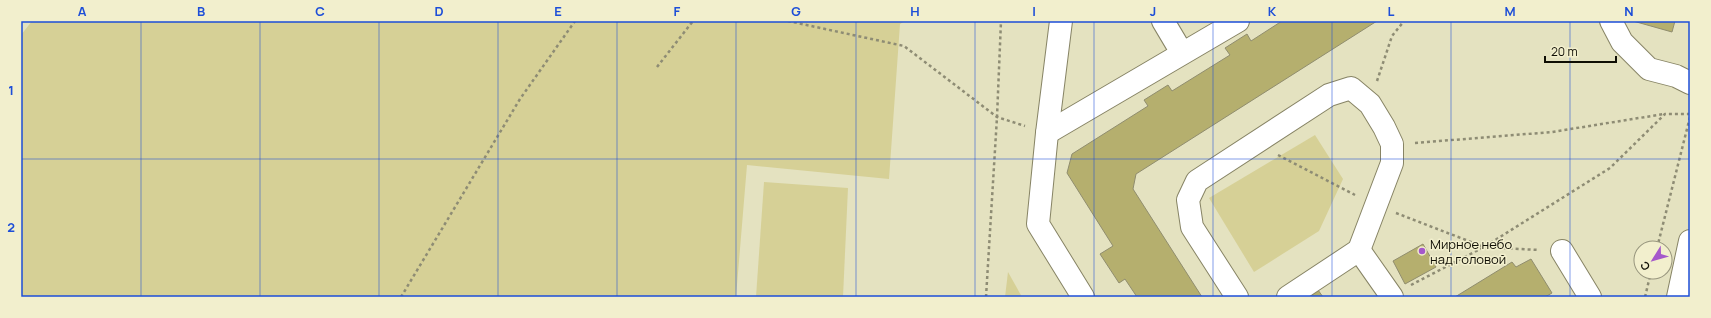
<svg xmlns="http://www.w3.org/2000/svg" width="1711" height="318" font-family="Manrope,sans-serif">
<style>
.green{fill:#d6d096}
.building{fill:#b5af6e;stroke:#908d6e}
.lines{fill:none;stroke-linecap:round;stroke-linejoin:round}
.minor-casing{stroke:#878465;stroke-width:24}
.path{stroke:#8e8c74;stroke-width:2.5;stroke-dasharray:3 3;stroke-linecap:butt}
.minor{stroke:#fff;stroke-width:22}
.grid{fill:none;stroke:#1d4ed8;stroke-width:1;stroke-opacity:0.55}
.poi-dot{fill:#a558cb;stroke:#f2efcd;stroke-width:1.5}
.labels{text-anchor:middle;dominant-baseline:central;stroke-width:3;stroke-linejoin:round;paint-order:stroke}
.poi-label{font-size:13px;fill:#0f0e04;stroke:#f2efcd;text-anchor:start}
.neatline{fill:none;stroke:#1d4ed8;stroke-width:1.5}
.grid-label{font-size:13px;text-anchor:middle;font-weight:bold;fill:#1d4ed8}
</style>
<rect width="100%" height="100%" fill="#e4e2c0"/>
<g class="green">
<path d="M32 21H905L900 24 889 179 747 165 736 297H21V35Z"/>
<path d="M1315 135 1343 179 1319 231 1254 272 1209 198Z"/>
<path d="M764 182 848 188 843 297H756Z"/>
<path d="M1008 272 1022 297H1005Z"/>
</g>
<g class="building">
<path d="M1282 21H1377L1136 174 1133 189 1202 297H1137L1125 279 1119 283 1100 254 1113 246 1067 173 1072 154 1148 106 1144 100 1168 85 1172 91 1230 55 1225 48 1247 34 1251 41Z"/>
<path d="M1633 21H1675L1672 32Z"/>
<path d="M1423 244 1436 267 1405 284 1393 261Z"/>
<path d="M1531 259 1552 293 1545 297H1455L1512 262 1516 267Z"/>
<path d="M1318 290 1323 297H1307Z"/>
</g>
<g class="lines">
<g class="minor-casing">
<g id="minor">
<path d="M1061 21 1047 133 1038 224 1083 297"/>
<path d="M1163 21 1182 53"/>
<path d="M1611 21 1622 42 1649 69 1676 76 1690 83"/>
<path d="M1047 133 1238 21"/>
<path d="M1359 250 1392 297"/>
<path d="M1562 251 1590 297"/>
<path d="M1237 297 1192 227 1188 200 1197 181 1329 95 1351 88 1370 104 1384 127 1392 144V163L1359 250 1288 297"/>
<path d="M1678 297 1690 241"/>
</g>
</g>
<g class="path">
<path d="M788 21 904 46 997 117 1025 126"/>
<path d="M657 67 693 21"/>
<path d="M1377 81 1392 36 1404 21"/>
<path d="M1415 143 1552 132 1664 114"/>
<path d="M1278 155 1355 195"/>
<path d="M1396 213 1484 247 1539 250"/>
<path d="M1657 248 1690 117"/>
<path d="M1411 285 1484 247 1610 168 1665 114H1690"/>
<path d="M401 297 520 99 575 21"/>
<path d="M986 297 997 117 1001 21"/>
<path d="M1645 297 1651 272"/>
</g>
<use href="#minor" class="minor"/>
</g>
<path class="grid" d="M141 21V297M260 21V297M379 21V297M498 21V297M617 21V297M736 21V297M856 21V297M975 21V297M1094 21V297M1213 21V297M1332 21V297M1451 21V297M1570 21V297M21 159H1690"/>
<circle class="poi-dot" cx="1422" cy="251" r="4"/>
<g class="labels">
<g class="poi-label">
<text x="1430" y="244">Мирное небо<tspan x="1430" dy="15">над головой</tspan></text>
</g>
</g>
<rect width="1711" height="318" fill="none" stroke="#f2efcd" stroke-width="44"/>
<g transform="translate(1653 260) rotate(233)"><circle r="19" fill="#f2efcd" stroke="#97957d"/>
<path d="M0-3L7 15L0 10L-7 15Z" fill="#a558cb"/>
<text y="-6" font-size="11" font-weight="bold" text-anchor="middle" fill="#0f0e04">С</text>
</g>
<path d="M1545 56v6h71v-6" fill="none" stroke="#0f0e04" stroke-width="2"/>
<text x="1551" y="56" font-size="12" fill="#0f0e04" stroke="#f2efcd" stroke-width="3" paint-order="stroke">20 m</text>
<rect x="22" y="22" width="1667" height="274" class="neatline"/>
<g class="grid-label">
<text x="82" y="16">A</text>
<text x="201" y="16">B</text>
<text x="320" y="16">C</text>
<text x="439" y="16">D</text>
<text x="558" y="16">E</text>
<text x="677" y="16">F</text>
<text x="796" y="16">G</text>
<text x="915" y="16">H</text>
<text x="1034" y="16">I</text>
<text x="1153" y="16">J</text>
<text x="1272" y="16">K</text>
<text x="1391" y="16">L</text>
<text x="1510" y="16">M</text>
<text x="1629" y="16">N</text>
<text x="11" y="95">1</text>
<text x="11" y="232">2</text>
</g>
</svg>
